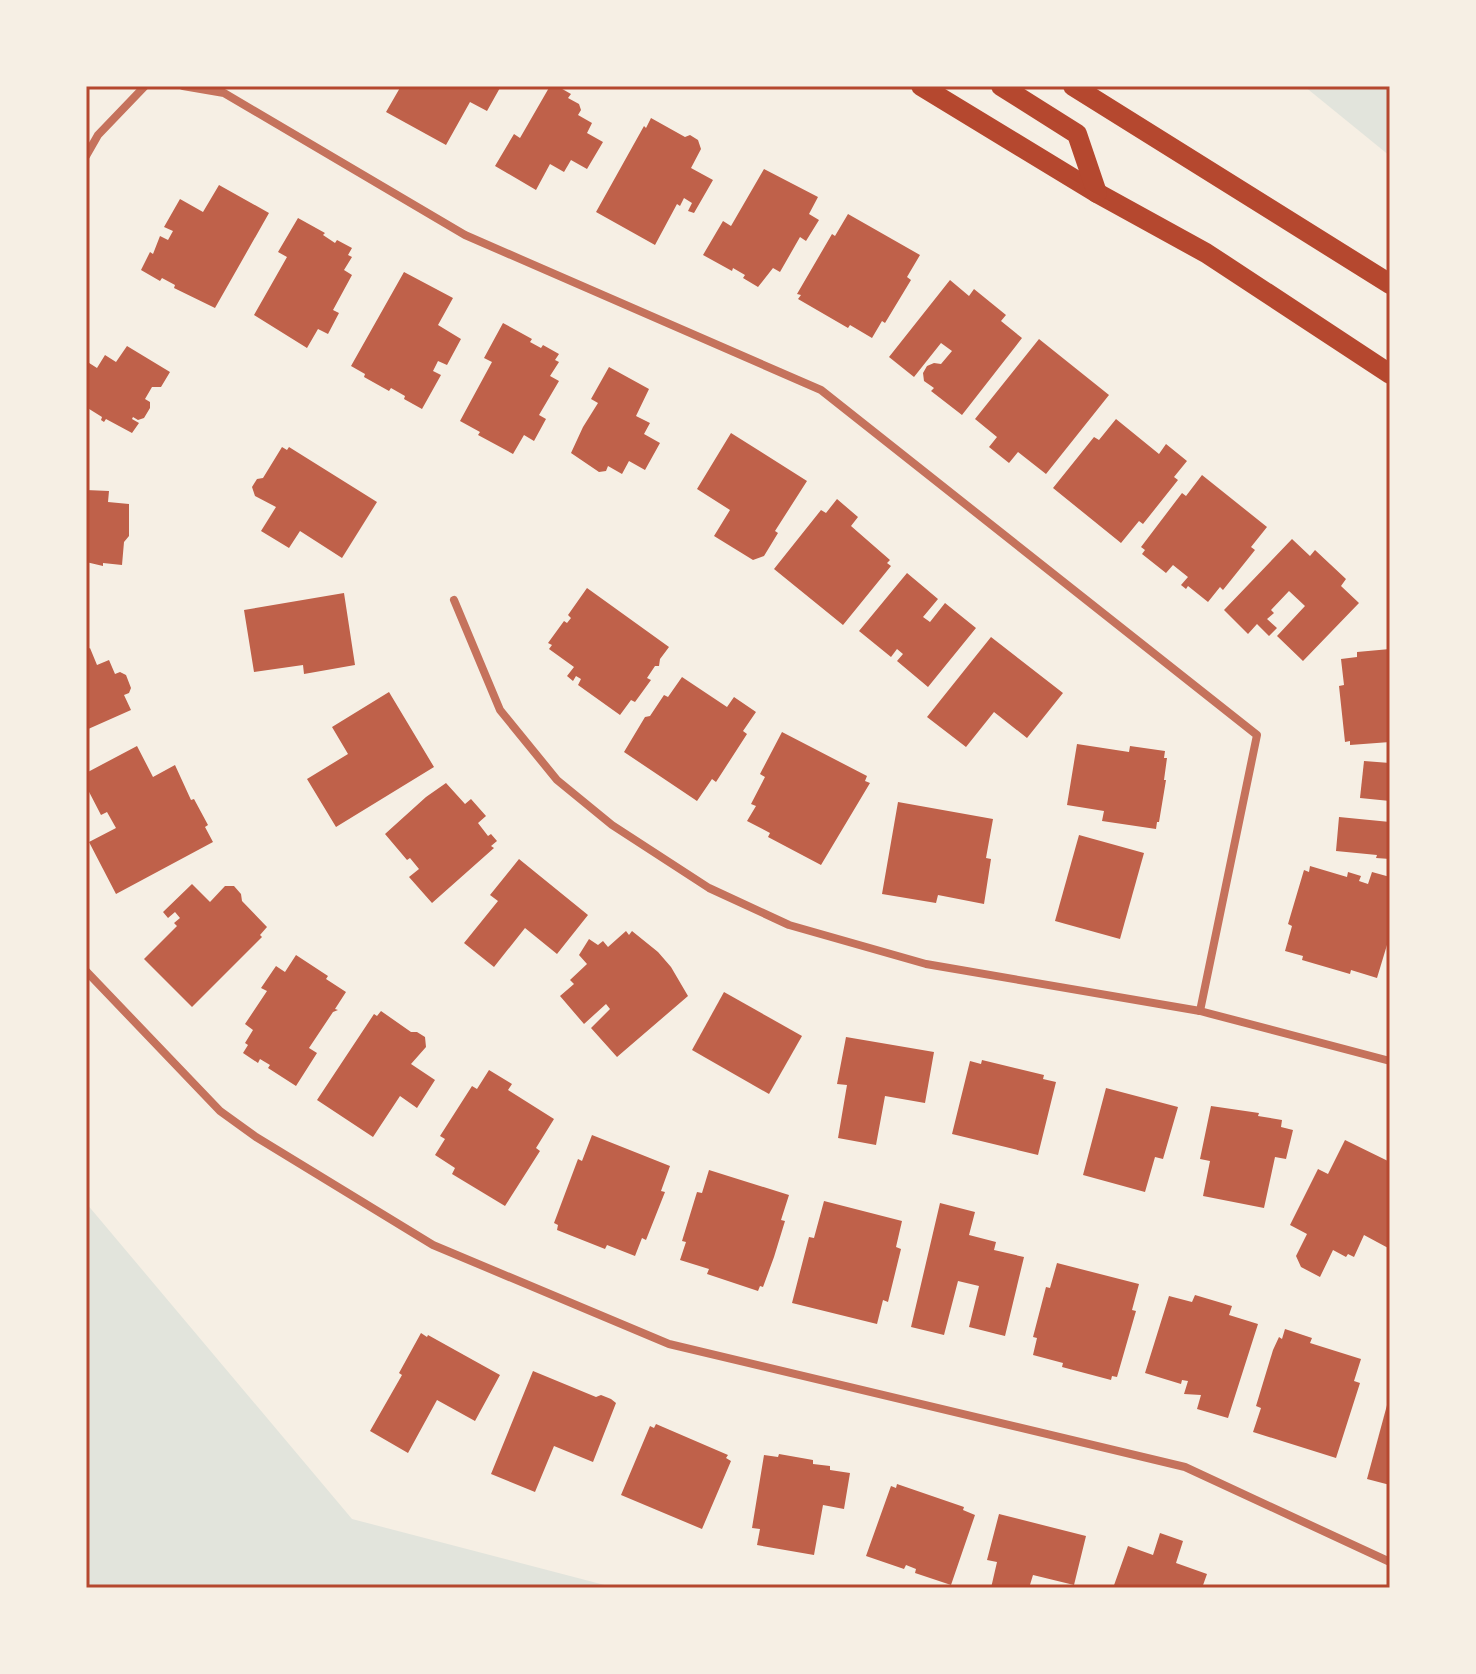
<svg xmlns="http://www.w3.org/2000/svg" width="1476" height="1674" font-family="'IBM Plex Serif',serif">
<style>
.green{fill:#e2e4dc}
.building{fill:#bf614a}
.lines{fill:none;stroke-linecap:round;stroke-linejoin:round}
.minor{stroke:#c5725c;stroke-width:8}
.primary{stroke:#b5482f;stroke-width:20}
.neatline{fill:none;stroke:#b5482f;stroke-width:3}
</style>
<rect width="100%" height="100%" fill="#f6efe4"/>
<g class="green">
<path d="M1304 86H1390V156Z"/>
<path d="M86 1203 352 1519 616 1588H86Z"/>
</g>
<g class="building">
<path d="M401 86H501L487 111 470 102 446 145 386 112Z"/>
<path d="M550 86H557L571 94 568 98 579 104 581 110 578 115 592 123 587 133 603 142 587 169 571 160 564 172 550 164 536 190 495 166 514 134 520 138Z"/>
<path d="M651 118 685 137 690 135 698 140 701 149 691 168 713 180 694 213 688 211 692 203 684 198 680 206 677 204 655 245 596 212 644 126 646 128Z"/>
<path d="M764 169 818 197 809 214 819 220 806 241 800 237 780 272 773 268 758 287 743 278 745 275 733 268 732 271 703 255 723 221 731 226Z"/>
<path d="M219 185 269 213 215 308 174 288 175 285 162 278 160 281 141 270 150 252 153 254 160 236 168 240 173 231 164 227 180 199 203 212Z"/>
<path d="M848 214 920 255 907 277 911 280 885 323 882 321 872 338 850 325 848 328 798 299 801 295 797 294 832 234 835 236Z"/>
<path d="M298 218 325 233 323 235 335 243 337 240 352 248 348 255 352 257 344 270 352 275 333 310 339 313 328 334 318 329 307 348 254 315 287 257 278 252Z"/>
<path d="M404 272 453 298 438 325 461 339 447 365 438 361 433 371 441 375 422 409 404 399 405 396 391 388 389 391 364 377 365 374 351 366Z"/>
<path d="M950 280 969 296 974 289 1006 315 1001 321 1022 338 962 415 931 391 934 388 924 381 923 373 927 366 934 363 941 364 952 351 941 343 914 377 889 357Z"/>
<path d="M503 323 532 339 530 342 541 348 543 345 559 354 555 360 559 362 550 376 559 381 539 415 546 419 534 441 524 435 513 454 478 435 480 432 460 421 492 362 484 358Z"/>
<path d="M1039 339 1109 395 1046 474 1018 452 1009 463 989 447 997 437 975 419Z"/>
<path d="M127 346 170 372 161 387H152L145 399 150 402V408L144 418 138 420 133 417 132 419 139 423 132 433 106 419 104 422 101 420 102 417 86 407V361L97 368 105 355 116 362Z"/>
<path d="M609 367 649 389 636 416 650 423 644 434 660 443 645 470 629 461 622 474 608 466 606 471 599 472 571 453 583 427 598 403 591 399Z"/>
<path d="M1116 419 1159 454 1166 444 1187 461 1174 477 1178 480 1143 524 1139 521 1121 543 1053 488 1094 437 1099 440Z"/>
<path d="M731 433 807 481 775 531 778 533 764 556 753 560 714 536 730 510 697 489Z"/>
<path d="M282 447 287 450 289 447 377 502 342 558 300 531 289 548 261 531 276 507 255 496 252 487 257 479 263 478Z"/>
<path d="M1202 475 1267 527 1251 547 1255 550 1223 590 1220 587 1208 602 1188 586 1186 589 1181 585 1188 577 1173 565 1166 573 1142 554 1145 550 1141 547 1182 493 1186 496Z"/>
<path d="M86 490 109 491 108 502 129 504V536L124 542 122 565 103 563V566L86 562Z"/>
<path d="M837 499 858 517 851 526 890 560 887 563 891 566 843 625 774 569 821 510 826 513Z"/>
<path d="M1292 539 1310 556 1315 550 1346 579 1341 586 1359 603 1303 661 1277 636 1305 606 1289 591 1271 610 1274 613 1267 619 1277 628 1269 636 1257 624 1248 634 1224 610Z"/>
<path d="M907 573 938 599 923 617 930 622 945 603 976 628 928 687 897 661 903 654 897 649 891 657 859 631Z"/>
<path d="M587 588 669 647 660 659 659 666H655L647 678 651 680 635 702 631 700 620 715 578 685 581 679 576 676 573 681 567 676 574 667 549 649 552 645 548 643 564 621 567 623 571 618 568 615Z"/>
<path d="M344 593 355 665 304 674 303 665 254 672 244 610Z"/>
<path d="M991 637 1063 693 1027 738 994 712 966 747 927 717Z"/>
<path d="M90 648 97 665 109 660 115 674 120 672 126 675 131 688 129 693 124 695 131 710 86 730V650Z"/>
<path d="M1390 649V742L1350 745V741L1345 742 1339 686 1344 685 1341 659 1357 657V652Z"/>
<path d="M682 677 727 707 734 697 756 712 743 731 747 734 716 782 712 779 697 801 624 752 645 717 650 716 664 695 668 697Z"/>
<path d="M389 692 434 767 336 827 307 779 348 754 332 727Z"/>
<path d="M782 732 867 776 865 781 870 783 821 865 768 837 770 833 747 821 756 806 751 804 765 777 760 774Z"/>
<path d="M1077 744 1129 752 1130 746 1165 751 1164 758H1167L1164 780H1166L1159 822H1157L1156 829 1102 821 1104 811 1067 805Z"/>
<path d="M137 746 153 777 175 765 191 800 194 799 208 825 205 827 213 842 116 894 89 842 116 828 107 812 101 815 86 786V773Z"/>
<path d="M1364 761 1390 763V801L1360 798Z"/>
<path d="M446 783 465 804 471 799 486 816 478 823 488 836 491 834 497 841 491 846 494 848 432 903 409 877 419 869 410 858 407 860 385 834 426 797Z"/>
<path d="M898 802 993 819 986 858 991 859 984 904 938 895 936 903 882 894Z"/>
<path d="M1339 817 1390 822V859L1376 858 1377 855 1336 851Z"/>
<path d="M1079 835 1144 853 1120 939 1055 921Z"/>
<path d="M519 859 588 915 557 954 525 928 494 967 464 943 498 901 490 895Z"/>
<path d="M1310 866 1347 877 1348 872 1361 876 1359 881 1368 884 1372 872 1390 877V935L1377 978 1351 970 1350 974 1302 960 1303 956 1285 951 1292 926 1288 924 1304 870 1309 872Z"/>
<path d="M192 884 210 902 225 886H234L241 894 242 901 267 927 260 935 262 937 192 1007 144 959 177 926 174 923 180 918 175 912 168 918 163 912Z"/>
<path d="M626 931 629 935 632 931 658 952 671 967 688 996 617 1057 591 1028 610 1009 606 1004 584 1024 560 996 574 984 570 980 587 964 579 955 589 939 598 945 603 941 608 947Z"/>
<path d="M296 955 328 976 326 979 346 992 335 1009 338 1010 333 1012 309 1048 317 1053 296 1086 268 1068 270 1065 260 1059 258 1063 243 1053 248 1045 245 1043 253 1030 245 1024 267 991 261 988 276 966 285 972Z"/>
<path d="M724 992 802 1036 769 1094 692 1050Z"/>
<path d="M381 1011 411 1032H417L425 1037 426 1047 411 1064 435 1080 417 1108 400 1096 373 1137 317 1100 374 1014 377 1016Z"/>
<path d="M846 1037 934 1052 925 1103 885 1096 876 1145 838 1138 847 1085 837 1084Z"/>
<path d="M982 1060 1044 1075 1043 1079 1056 1082 1038 1155 952 1134 970 1061 981 1064Z"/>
<path d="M489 1070 512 1084 508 1090 554 1119 536 1148 540 1151 505 1206 452 1174 455 1168 435 1155 445 1139 440 1136 472 1086 477 1089Z"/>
<path d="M1106 1088 1178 1107 1163 1159 1155 1157 1145 1192 1083 1175Z"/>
<path d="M1211 1106 1259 1113 1258 1116 1282 1120 1281 1127 1293 1130 1286 1159 1275 1157 1264 1208 1203 1196 1210 1161 1200 1159Z"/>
<path d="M592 1135 670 1166 661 1191 665 1192 646 1240 642 1238 635 1256 607 1245 605 1249 557 1230 558 1225 554 1223 578 1159 582 1161Z"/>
<path d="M1345 1140 1390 1162V1249L1364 1235 1354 1257 1348 1254 1346 1257 1333 1250 1320 1277 1301 1267 1296 1256 1307 1234 1290 1225 1318 1169 1328 1174Z"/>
<path d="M709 1170 789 1195 781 1220 785 1221 774 1257 763 1287 760 1286 758 1291 707 1274 709 1269 680 1260 686 1242 682 1241 697 1192 702 1193Z"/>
<path d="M824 1201 902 1221 896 1247 901 1249 888 1302 883 1300 877 1324 792 1303 809 1237 814 1238Z"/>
<path d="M940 1203 975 1212 969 1235 996 1242 994 1250 1024 1257 1005 1336 969 1327 979 1286 958 1281 944 1335 911 1327Z"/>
<path d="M1057 1263 1139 1284 1132 1310 1136 1311 1117 1377 1112 1376 1111 1380 1062 1367 1063 1363 1033 1355 1037 1338 1033 1337 1046 1287 1050 1288Z"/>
<path d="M1195 1295 1232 1306 1229 1315 1258 1324 1228 1418 1197 1409 1201 1395 1184 1394 1188 1381 1182 1380 1181 1384 1145 1373 1169 1296 1192 1302Z"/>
<path d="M1285 1329 1312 1338 1310 1343 1361 1359 1354 1381 1360 1383 1336 1458 1253 1432 1261 1408 1256 1406 1273 1350 1279 1337 1282 1339Z"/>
<path d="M421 1333 427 1337 428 1335 500 1375 475 1421 437 1400 408 1453 370 1431 402 1375 399 1373Z"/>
<path d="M533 1371 596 1397 601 1395 611 1399 616 1403 593 1462 554 1446 535 1492 491 1474Z"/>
<path d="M1390 1394V1485L1367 1479Z"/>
<path d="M656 1424 728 1455 726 1458 731 1461 702 1529 621 1495 650 1426 654 1428Z"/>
<path d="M779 1454 813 1460V1464L830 1466V1470L850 1473 844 1509 823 1505 814 1555 757 1545 760 1529 752 1528 764 1455 778 1457Z"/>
<path d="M897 1484 964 1507 963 1510 975 1515 951 1585 915 1573 916 1569 906 1565 904 1569 866 1556 891 1486 896 1488Z"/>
<path d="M999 1514 1086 1536 1074 1585 1033 1575 1029 1588H991L997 1562 987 1560Z"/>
<path d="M1160 1533 1183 1541 1176 1563 1207 1574 1202 1588H1113L1128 1546 1153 1555Z"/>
</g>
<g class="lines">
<g class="minor">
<path d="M183 86 224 93 465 235 821 390 1257 735 1200 1011"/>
<path d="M86 156 98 135 145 86"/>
<path d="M454 600 500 710 557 780 612 825 709 888 789 925 926 964 1200 1011 1390 1061"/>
<path d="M86 971 220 1111 256 1137 433 1245 669 1344 1185 1467 1390 1562"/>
</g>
<g class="primary">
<path d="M921 86 1097 193 1206 253 1390 374"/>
<path d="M1001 86 1077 134 1097 193"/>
<path d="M1073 86 1390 284"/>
</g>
</g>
<rect width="1476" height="1674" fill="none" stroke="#f6efe4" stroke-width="176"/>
<rect x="88" y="88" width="1300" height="1498" class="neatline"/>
</svg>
